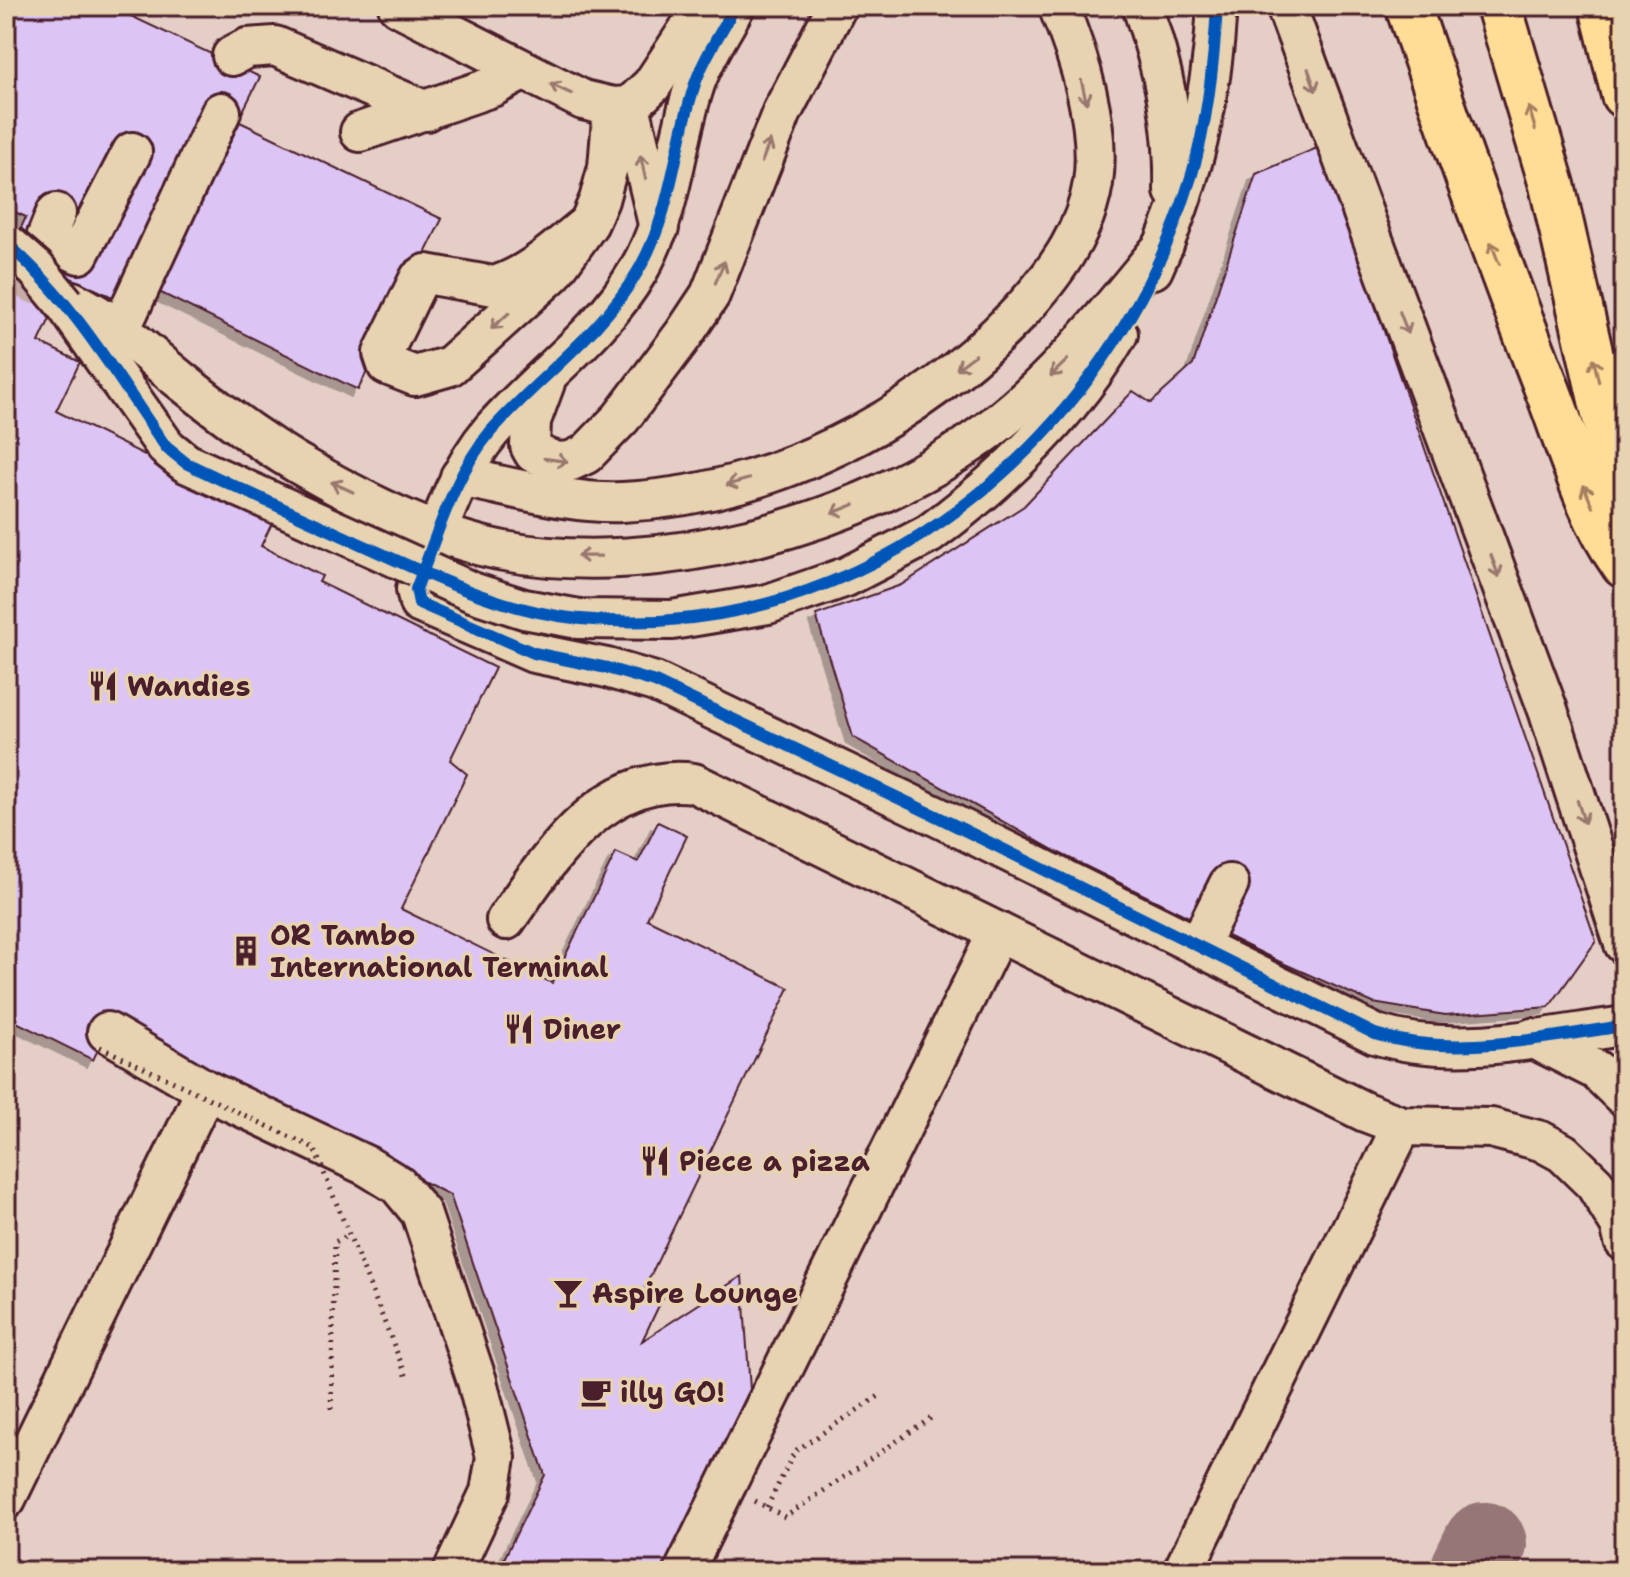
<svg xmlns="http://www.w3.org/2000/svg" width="1630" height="1577" font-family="'Shantell Sans',sans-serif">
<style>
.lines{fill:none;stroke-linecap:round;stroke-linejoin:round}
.taxiway{stroke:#977678;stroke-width:84}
.building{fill:#dcc4f4;stroke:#4a1f2b;stroke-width:2;filter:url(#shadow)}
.minor-tunnel{stroke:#c5aba6;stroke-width:38;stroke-dasharray:38 19;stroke-linecap:butt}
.minor-casing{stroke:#4a1f2b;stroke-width:44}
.highway-casing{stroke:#4a1f2b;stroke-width:50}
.path{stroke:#4a1f2b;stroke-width:5;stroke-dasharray:2 6;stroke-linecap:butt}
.minor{stroke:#e7d2b1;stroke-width:38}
.highway{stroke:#ffdd96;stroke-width:44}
.minor-bridge-casing{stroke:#4a1f2b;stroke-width:44;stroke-linecap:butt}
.path-bridge{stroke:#4a1f2b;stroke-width:5;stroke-dasharray:2 6;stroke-linecap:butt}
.minor-bridge{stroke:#e7d2b1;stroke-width:38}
.cycleway-casing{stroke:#e7d2b1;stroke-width:17}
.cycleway{stroke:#0057b8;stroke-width:12}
.oneway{stroke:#98786e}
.oneway2{stroke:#a47e60}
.labels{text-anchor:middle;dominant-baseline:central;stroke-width:7;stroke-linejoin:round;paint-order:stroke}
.poi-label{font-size:28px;font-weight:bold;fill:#4a1f2b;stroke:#e7d2b1;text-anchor:start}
</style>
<defs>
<filter id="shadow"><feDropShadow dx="-7" dy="7" stdDeviation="0" flood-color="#0004"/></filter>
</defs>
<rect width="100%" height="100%" fill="#e4cec5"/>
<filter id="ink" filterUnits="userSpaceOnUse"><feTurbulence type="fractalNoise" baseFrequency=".0125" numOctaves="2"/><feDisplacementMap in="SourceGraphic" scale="16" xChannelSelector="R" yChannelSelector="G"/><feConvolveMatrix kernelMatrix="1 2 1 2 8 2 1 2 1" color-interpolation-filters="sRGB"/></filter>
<g filter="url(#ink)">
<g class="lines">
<path class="taxiway" d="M1472 1571 1485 1544"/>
</g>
<g class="building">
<path d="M6 6H110L260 77 143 311 49 268 19 232 26 217 6 208Z"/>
<path d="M240 122 442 219 358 390 155 290Z"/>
<path d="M1324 145 1335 190 1596 941 1549 1007 1445 1015 1373 1003 1278 961 1057 852 853 737 816 615 901 585 1024 506 1133 391 1151 403 1193 365 1256 174Z"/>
<path d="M6 268 61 295 39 342 80 362 56 411 274 519 261 546 322 576 319 582 495 668 450 760 467 774 401 909 552 983 616 852 638 862 658 822 687 836 647 919 789 988 645 1287 664 1295 642 1341 742 1276 752 1418 693 1571H498L545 1475 450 1195 110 1025 93 1060 6 1017Z"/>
</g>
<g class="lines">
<path class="minor-tunnel" d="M6 271 58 295"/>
<g class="minor-casing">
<g id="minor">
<path d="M398 6 583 100 613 107 630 106 652 85 704 6"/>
<path d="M735 6C722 32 703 58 694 87 674 149 672 213 638 271 600 336 539 376 491 431 453 476 437 536 416 589L419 603 534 653 607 668 655 682 938 817 1375 1034C1456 1059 1543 1037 1624 1026"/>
<path d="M1142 6C1163 67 1176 126 1174 191"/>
<path d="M1286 6 1548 710 1624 944"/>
<path d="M232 56 247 48 275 46 426 111"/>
<path d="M630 106 659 228"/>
<path d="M360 132 492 87 522 71"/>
<path d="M56 213 46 238 79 254 132 152"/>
<path d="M589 223C561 245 530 276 494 286L426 274 419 279 383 353 387 365 415 376 450 366 553 273 589 223 599 200 608 167 613 107"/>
<path d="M1153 269C1192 184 1212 100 1217 6"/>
<path d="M72 301C118 323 145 352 184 383 226 417 269 448 316 474 372 506 440 539 504 551 659 580 865 524 989 430 1058 378 1109 311 1164 245"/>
<path d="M65 304 166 447"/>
<path d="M121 328 221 112"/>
<path d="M545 383 531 421 530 446 534 453 557 462 571 461 586 454 621 418 684 334 710 295 782 112 837 6"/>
<path d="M460 477C513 487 569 504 622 502 772 495 917 420 1019 313 1053 276 1085 234 1093 183 1101 127 1080 58 1058 6"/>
<path d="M929 534C1002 480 1072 413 1118 334"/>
<path d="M506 920C551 855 605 771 694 783L1365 1112 1402 1126 1491 1128 1541 1141 1563 1153 1595 1184 1620 1225 1624 1241"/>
<path d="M1198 946 1229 884"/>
<path d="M107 1032 206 1090 367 1166 398 1185 421 1213 477 1381 496 1457 490 1492 453 1571"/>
<path d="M1532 1038 1596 1070 1624 1097"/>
<path d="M6 1499 206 1090"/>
<path d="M684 1571 998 932"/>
<path d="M1183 1571 1402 1126"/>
</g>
</g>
<g class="highway-casing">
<g id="highway">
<path d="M1408 6C1452 134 1497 260 1546 386 1569 445 1587 513 1624 565"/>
<path d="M1499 6 1552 185 1624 501"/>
<path d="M1602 6 1624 95"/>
</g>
</g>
<g class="path">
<path d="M331 1409 335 1242 349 1235"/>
<path d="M755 1501 785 1517 931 1418"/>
<path d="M767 1507 795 1451 882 1394"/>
</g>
<use href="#minor" class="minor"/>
<use href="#highway" class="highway"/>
<g class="minor-bridge-casing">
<g id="minor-bridge">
<path d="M6 243 36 269 65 304"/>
<path d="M166 447 186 463 472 592 524 609 579 619 672 620 768 604 846 577 929 534"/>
</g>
</g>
<path class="path-bridge" d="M100 1047 314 1148 408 1380"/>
<use href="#minor-bridge" class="minor-bridge"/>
<g class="cycleway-casing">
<g id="cycleway">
<path d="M735 6C722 32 703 58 694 87 674 149 672 213 638 271 600 336 539 376 491 431 453 476 437 536 416 589L419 603 534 653 607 668 655 682 938 817 1375 1034C1456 1059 1543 1037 1624 1026"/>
<path d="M6 243C72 299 117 377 166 447L186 463C246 492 306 519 367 547 435 578 506 612 581 619 864 647 1113 438 1192 174 1208 120 1214 63 1217 6"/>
</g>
</g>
<use href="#cycleway" class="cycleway"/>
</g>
<defs><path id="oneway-shaft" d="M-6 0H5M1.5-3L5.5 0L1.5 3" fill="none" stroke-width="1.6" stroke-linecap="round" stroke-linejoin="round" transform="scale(2)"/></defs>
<g class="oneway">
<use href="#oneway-shaft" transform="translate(1312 80) rotate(71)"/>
<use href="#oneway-shaft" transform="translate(561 89) rotate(-155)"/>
<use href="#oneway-shaft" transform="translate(1084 92) rotate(77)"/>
<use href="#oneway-shaft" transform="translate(766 151) rotate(-69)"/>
<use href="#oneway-shaft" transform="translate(643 167) rotate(-102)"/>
<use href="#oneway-shaft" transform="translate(720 272) rotate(-67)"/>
<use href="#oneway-shaft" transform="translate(500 321) rotate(138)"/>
<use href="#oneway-shaft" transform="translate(1404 323) rotate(69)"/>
<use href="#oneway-shaft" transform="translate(966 362) rotate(143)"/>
<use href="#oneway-shaft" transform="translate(1059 368) rotate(136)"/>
<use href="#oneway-shaft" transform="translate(556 460) rotate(8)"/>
<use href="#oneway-shaft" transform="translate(738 482) rotate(164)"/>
<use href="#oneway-shaft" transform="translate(342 487) rotate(-155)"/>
<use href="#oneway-shaft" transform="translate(843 509) rotate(158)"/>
<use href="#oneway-shaft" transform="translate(589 556) rotate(-179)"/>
<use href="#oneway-shaft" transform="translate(1495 566) rotate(70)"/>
<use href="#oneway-shaft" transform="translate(1581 812) rotate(72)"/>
</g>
<g class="oneway2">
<use href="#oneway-shaft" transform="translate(1532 118) rotate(-106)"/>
<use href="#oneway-shaft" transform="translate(1495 253) rotate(-111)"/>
<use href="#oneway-shaft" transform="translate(1596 370) rotate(-103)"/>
<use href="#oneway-shaft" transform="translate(1588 496) rotate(-112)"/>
</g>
</g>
<defs>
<g id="restaurant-bare" transform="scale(2.4)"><path d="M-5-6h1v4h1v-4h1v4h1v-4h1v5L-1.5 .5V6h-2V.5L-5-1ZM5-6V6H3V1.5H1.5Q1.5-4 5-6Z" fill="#4a1f2b" stroke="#e7d2b1" stroke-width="2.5" paint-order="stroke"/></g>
<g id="building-bare" transform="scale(2.4)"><path d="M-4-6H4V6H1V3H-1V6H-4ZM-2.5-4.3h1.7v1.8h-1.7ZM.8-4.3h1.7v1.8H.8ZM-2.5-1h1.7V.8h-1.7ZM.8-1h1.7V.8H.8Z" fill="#4a1f2b" stroke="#e7d2b1" stroke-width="2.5" paint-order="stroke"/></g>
<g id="bar-bare" transform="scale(2.4)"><path d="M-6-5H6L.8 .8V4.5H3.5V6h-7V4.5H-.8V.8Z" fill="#4a1f2b" stroke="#e7d2b1" stroke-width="2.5" paint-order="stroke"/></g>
<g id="cafe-bare" transform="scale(2.4)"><path d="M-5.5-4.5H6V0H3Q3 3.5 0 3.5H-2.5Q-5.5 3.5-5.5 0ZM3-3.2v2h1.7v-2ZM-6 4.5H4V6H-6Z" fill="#4a1f2b" stroke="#e7d2b1" stroke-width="2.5" paint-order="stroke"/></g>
</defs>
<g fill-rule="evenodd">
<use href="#restaurant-bare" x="103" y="686"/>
<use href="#building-bare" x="246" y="951"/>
<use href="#restaurant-bare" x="519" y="1029"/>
<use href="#restaurant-bare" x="655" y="1161"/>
<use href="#bar-bare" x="568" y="1293"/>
<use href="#cafe-bare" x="596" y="1392"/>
</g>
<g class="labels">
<g class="poi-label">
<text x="127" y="686">Wandies</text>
<text x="270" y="935">OR Tambo<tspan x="270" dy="32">International Terminal</tspan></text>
<text x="543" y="1029">Diner</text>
<text x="679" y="1161">Piece a pizza</text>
<text x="592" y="1293">Aspire Lounge</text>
<text x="620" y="1392">illy GO!</text>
</g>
</g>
<rect width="1630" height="1577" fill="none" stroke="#e7d2b1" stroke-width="32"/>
<rect x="16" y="16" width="1598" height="1545" fill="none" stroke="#4a1f2b" stroke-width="3" filter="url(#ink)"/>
</svg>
